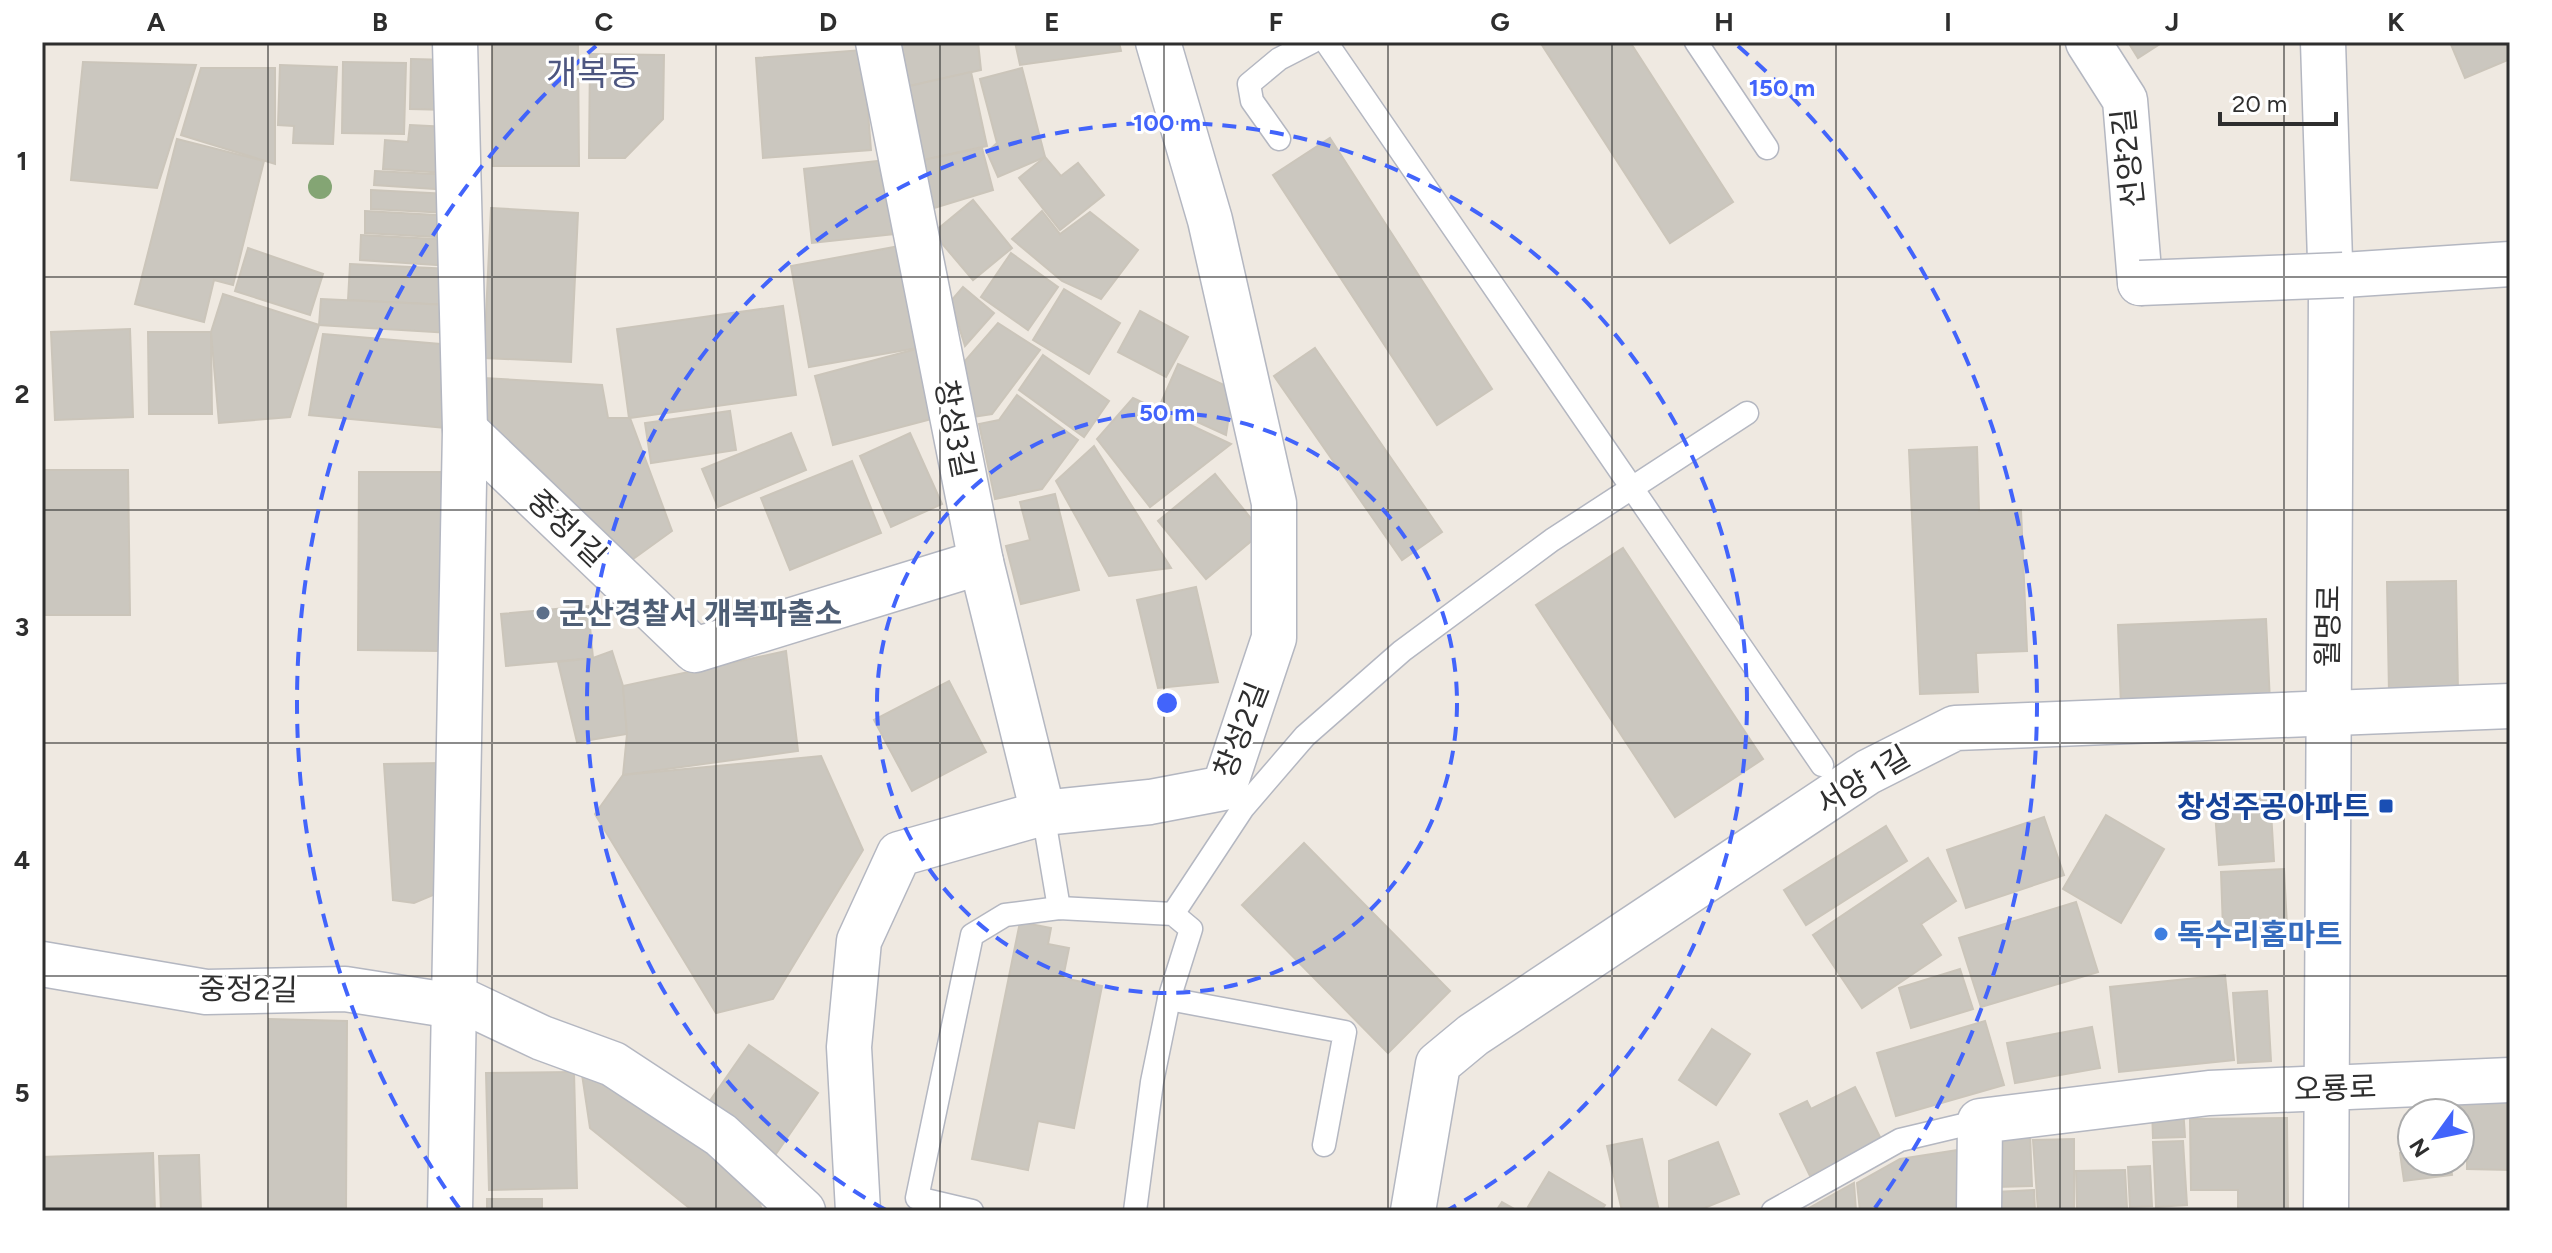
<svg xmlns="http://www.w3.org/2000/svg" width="2552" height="1253" font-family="Figtree,'Noto Sans KR',sans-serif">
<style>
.building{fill:#cbc7bf;stroke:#cbc5ba;stroke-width:2}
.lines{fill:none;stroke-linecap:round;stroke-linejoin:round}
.lane-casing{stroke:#b4b7c1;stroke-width:25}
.street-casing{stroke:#b4b7c1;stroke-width:47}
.secondary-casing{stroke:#b4b7c1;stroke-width:47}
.lane{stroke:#fff;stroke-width:22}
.street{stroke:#fff;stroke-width:44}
.secondary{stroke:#fff;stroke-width:44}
.street-bridge-casing{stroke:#b4b7c1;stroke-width:47;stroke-linecap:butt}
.street-bridge{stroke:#fff;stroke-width:44}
.tree{fill:#84a574}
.grid{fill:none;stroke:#2e2e2e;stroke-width:2;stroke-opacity:0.55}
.ring{fill:none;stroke:#4264fb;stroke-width:4;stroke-dasharray:14 10}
.service-dot{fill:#5c6f8a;stroke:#fff;stroke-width:3}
.transit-dot{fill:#1a4fb4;stroke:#fff;stroke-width:3}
.shop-dot{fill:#3f7fe0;stroke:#fff;stroke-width:3}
.labels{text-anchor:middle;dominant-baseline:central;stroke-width:6;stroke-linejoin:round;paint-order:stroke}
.street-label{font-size:30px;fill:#2e2e2e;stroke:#fff}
.service-label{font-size:30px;font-weight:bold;fill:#4e5e75;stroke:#fff;text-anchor:start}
.transit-label{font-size:30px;font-weight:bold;fill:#164399;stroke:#fff;text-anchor:end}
.shop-label{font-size:30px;font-weight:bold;fill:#366cbe;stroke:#fff;text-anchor:start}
.quarter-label{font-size:34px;fill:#4d5680;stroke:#fff}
.centre{fill:#4264fb;stroke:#fff;stroke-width:4}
.ring-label{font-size:24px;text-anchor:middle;font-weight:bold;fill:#4264fb;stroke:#fff;stroke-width:6;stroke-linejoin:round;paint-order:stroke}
.neatline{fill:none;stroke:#2e2e2e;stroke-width:3}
.grid-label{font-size:26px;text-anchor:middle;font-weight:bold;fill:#2e2e2e}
</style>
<rect width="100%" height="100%" fill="#efe9e1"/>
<g class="building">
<path d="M589 42H672L588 44Z"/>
<path d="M897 42H978L981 70 905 87Z"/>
<path d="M1015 42H1119L1121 51 1020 65Z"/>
<path d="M1540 42H1630L1733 202 1670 243Z"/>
<path d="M2128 42H2163L2138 58Z"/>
<path d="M2450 42H2510V59L2465 78Z"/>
<path d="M493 43H578L579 166H493Z"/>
<path d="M863 50 871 150 763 158 756 58Z"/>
<path d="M590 54 664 55 663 119 625 158H589Z"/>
<path d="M411 59 451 60 450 110 410 109Z"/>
<path d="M83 62 196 65 157 188 71 180Z"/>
<path d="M343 62 406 63 404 134 342 133Z"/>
<path d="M280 65 337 67 333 144 293 143 294 126 278 125Z"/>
<path d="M201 68H275V164L181 135Z"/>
<path d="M1022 68 1045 157 998 177 987 152 997 143 980 79Z"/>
<path d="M971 72 987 146 923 160 905 87Z"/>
<path d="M410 125 448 127 446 173 383 169 385 140 408 142Z"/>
<path d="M1330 138 1492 389 1437 425 1273 175Z"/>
<path d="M177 139 264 161 233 285 214 280 204 322 135 304Z"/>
<path d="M982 148 993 190 931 209 923 160Z"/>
<path d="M1045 157 1061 176 1078 163 1104 195 1060 230 1019 178Z"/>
<path d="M886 160 894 234 812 243 804 169Z"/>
<path d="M375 171 452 175 450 190 374 185Z"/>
<path d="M371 190 449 194 448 213 371 209Z"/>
<path d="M973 200 1012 248 973 280 933 233Z"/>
<path d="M491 208 578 213 571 362 484 358Z"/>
<path d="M365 211 454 216 453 238 365 233Z"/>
<path d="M1042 211 1060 234 1090 212 1138 250 1101 299 1062 281 1012 239Z"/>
<path d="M361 235 452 240 451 266 360 260Z"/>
<path d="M905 245 923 347 809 367 791 266Z"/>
<path d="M248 248 323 274 310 315 235 291Z"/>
<path d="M1011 253 1058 287 1028 330 981 297Z"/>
<path d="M350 264 451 269 449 305 348 300Z"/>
<path d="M963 287 994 313 965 346 951 301Z"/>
<path d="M1064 289 1120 323 1089 374 1033 340Z"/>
<path d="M223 294 319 325 290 417 219 423 211 332Z"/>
<path d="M321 299 449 305 450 333 319 325Z"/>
<path d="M783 306 796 395 629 418 617 329Z"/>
<path d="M1140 311 1188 337 1166 377 1118 352Z"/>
<path d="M998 323 1040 350 992 414 972 417 964 362Z"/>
<path d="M130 329 133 417 55 420 51 332Z"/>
<path d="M148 332H211L212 414H149Z"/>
<path d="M323 334 452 345 445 428 309 415Z"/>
<path d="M920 348 939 417 833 445 815 376Z"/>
<path d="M1315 348 1442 532 1402 560 1274 376Z"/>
<path d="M1043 355 1109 401 1084 437 1019 390Z"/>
<path d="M1178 364 1233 389 1226 435 1160 405Z"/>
<path d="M483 378 602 385 608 418H630L672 531 629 562 482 422Z"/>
<path d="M1017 395 1078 440 1042 489 995 499 979 424 999 420Z"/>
<path d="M1133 398 1231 444 1150 507 1097 439Z"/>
<path d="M730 411 736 450 651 463 645 423Z"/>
<path d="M791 433 806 470 718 507 702 469Z"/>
<path d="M910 433 942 504 891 527 860 456Z"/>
<path d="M1094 446 1171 568 1109 576 1056 481Z"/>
<path d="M1977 447 1979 511 2021 510 2027 651 1976 653 1978 692 1920 694 1909 450Z"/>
<path d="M852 461 881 533 790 570 761 498Z"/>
<path d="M42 470H128L130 615H42Z"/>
<path d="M359 472H442L440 651 358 650Z"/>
<path d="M1215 474 1262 532 1206 579 1158 521Z"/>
<path d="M1055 494 1079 590 1021 604 1006 546 1030 540 1020 502Z"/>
<path d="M1623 548 1763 759 1675 817 1536 605Z"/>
<path d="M2456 581 2458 692 2389 693 2387 582Z"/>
<path d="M1196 587 1218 682 1158 688 1137 600Z"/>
<path d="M588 606 593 658 506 666 501 614Z"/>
<path d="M2266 619 2270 702 2121 707 2118 625Z"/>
<path d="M612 651 623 686 627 734 577 742 558 662 593 658Z"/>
<path d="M786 651 798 751 623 775 627 734 623 686Z"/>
<path d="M949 681 986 752 912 791 874 720Z"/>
<path d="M821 756 863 850 773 999 716 1013 595 814 623 775Z"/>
<path d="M441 763 440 892 414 903 393 900 384 764Z"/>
<path d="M2270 795 2274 861 2219 865 2214 799Z"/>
<path d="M2106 815 2164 849 2121 923 2063 889Z"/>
<path d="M2044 817 2064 875 1966 908 1947 850Z"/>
<path d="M1886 826 1907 861 1806 925 1784 890Z"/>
<path d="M1304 843 1450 991 1388 1053 1242 905Z"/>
<path d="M1928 858 1956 901 1921 924 1941 955 1862 1008 1813 935Z"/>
<path d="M2284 869 2287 926 2223 929 2221 872Z"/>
<path d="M2076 902 2098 972 1981 1007 1959 938Z"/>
<path d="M1020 922 1051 928 1048 944 1069 948 1063 978 1102 986 1074 1128 1038 1121 1028 1170 972 1159Z"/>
<path d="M1960 969 1973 1009 1911 1028 1899 988Z"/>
<path d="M2225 975 2234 1060 2119 1072 2110 987Z"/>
<path d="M2267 991 2271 1061 2238 1063 2233 993Z"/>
<path d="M269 1019 347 1021 346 1211 268 1210Z"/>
<path d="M1985 1021 2004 1085 1896 1116 1877 1053Z"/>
<path d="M2092 1027 2100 1068 2015 1083 2007 1043Z"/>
<path d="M1712 1029 1750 1054 1716 1105 1679 1080Z"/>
<path d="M749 1045 818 1093 771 1161 702 1112Z"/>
<path d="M580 1061 754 1181 762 1211H693L590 1128Z"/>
<path d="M574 1072 577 1188 489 1190 486 1073Z"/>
<path d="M2445 1084 2510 1086V1170L2467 1169V1138H2460V1113H2445Z"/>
<path d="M1855 1087 1882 1141 1810 1176 1780 1114 1807 1101 1811 1109Z"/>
<path d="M2183 1107 2185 1137 2153 1138 2152 1108Z"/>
<path d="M2287 1118 2288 1211H2238V1190H2191L2190 1119Z"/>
<path d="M2030 1133 2032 1186 1996 1187 1994 1134Z"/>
<path d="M1642 1139 1659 1211H1622L1607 1146Z"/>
<path d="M2074 1139V1210L2038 1211 2033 1140Z"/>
<path d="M2183 1141 2187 1205 2156 1207 2153 1142Z"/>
<path d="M1718 1142 1739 1194 1697 1211H1669V1161Z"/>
<path d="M1958 1150 1962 1211H1860L1857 1183 1900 1159Z"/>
<path d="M2412 1152V1161H2450L2452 1175 2404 1181 2400 1153Z"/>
<path d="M153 1153 155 1211H42V1157Z"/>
<path d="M199 1155 201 1211H161L159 1156Z"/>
<path d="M2150 1166 2152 1206 2130 1207 2128 1167Z"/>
<path d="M2125 1170 2127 1208 2077 1210 2076 1171Z"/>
<path d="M1549 1172 1605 1205 1601 1211H1535L1528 1207Z"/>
<path d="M1854 1183 1856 1211H1809V1208Z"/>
<path d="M2034 1190 2035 1211H1996L1995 1192Z"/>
<rect x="487" y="1199" width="55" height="12"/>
<path d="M1502 1202 1518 1211H1496Z"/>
</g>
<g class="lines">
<g class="lane-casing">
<g id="lane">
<path d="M1326 42 1822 765"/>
<path d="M1696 42 1767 148"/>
<path d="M1279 139 1252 101 1249 84 1279 59 1312 42"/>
<path d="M1043 813 1059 908"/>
<path d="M1173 914 1243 808 1305 736 1402 651 1552 540 1747 413"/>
<path d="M1169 999 1345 1032 1324 1145"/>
<path d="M972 1211 917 1198 972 935 1005 915 1059 908 1173 914 1191 929 1169 999 1152 1082 1135 1211"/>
<path d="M1773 1211 1900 1140 1980 1121"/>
</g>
</g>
<g class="street-casing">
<g id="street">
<path d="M878 42 981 562 1043 813"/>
<path d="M2088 42 2125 100 2140 283"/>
<path d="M2343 275 2510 264"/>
<path d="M465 430 695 650 981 562"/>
<path d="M42 964 206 992 345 989 454 1006"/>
<path d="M453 996 542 1038 613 1064 721 1135 803 1211"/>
<path d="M450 1211 465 430 455 42"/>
<path d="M858 1211 849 1047 859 941 899 854 1043 813 1150 802 1224 788 1274 638V503L1210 220 1158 42"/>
<path d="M1413 1211 1438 1064 1473 1035 1868 772 1955 728 2510 706"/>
<path d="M1979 1211 1980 1121 2209 1093 2510 1080"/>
</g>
</g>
<g class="secondary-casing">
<path id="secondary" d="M2323 42 2331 292 2326 1211"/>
</g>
<use href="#lane" class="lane"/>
<use href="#street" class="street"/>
<use href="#secondary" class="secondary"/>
<g class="street-bridge-casing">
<path id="street-bridge" d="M2140 283 2343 275"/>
</g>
<use href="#street-bridge" class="street-bridge"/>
</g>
<circle class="tree" cx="320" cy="187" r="12"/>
<path class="grid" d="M268 42V1211M492 42V1211M716 42V1211M940 42V1211M1164 42V1211M1388 42V1211M1612 42V1211M1836 42V1211M2060 42V1211M2284 42V1211M42 277H2510M42 510H2510M42 743H2510M42 976H2510"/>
<g class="ring">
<circle cx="1167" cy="703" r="290"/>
<path d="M886 1210A580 580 0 1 1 1448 1210"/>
<path d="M459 1208A870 870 0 0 1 596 46M1738 46A870 870 0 0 1 1875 1208"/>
</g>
<circle class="service-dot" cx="543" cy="613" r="8"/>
<rect class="transit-dot" x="2378" y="798" width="16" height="16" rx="4"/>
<circle class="shop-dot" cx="2161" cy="934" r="8"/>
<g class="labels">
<g class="street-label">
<text transform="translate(2128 158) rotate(-96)">선양2길</text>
<text transform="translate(955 429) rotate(79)">창성3길</text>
<text transform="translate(567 528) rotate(44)">중정1길</text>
<text transform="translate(2328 626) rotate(-89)">월명로</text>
<text transform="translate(1241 730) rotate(-69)">창성2길</text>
<text transform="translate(1863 780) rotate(-31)">서양 1길</text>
<text transform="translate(248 989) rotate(1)">중정2길</text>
<text transform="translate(2335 1088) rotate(-2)">오룡로</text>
</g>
<g class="service-label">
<text x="559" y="613">군산경찰서 개복파출소</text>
</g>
<g class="transit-label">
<text x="2370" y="806">창성주공아파트</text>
</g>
<g class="shop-label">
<text x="2177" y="934">독수리홈마트</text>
</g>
<g class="quarter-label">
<text x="593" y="73">개복동</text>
</g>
</g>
<circle cx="1167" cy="703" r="12" class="centre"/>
<g class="ring-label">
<text x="1782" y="96">150 m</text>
<text x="1167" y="131">100 m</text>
<text x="1167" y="421">50 m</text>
</g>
<rect width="2552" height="1253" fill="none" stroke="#ffffff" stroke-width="88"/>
<g transform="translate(2436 1137) rotate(237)"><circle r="38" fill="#ffffff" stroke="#ababab" stroke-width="2"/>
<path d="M0-6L14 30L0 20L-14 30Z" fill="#4264fb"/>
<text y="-12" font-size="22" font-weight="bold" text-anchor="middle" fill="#2e2e2e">N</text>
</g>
<path d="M2220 112v12h116v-12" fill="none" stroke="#2e2e2e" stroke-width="4"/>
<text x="2232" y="112" font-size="24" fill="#2e2e2e" stroke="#ffffff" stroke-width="6" paint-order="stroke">20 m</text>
<rect x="44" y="44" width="2464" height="1165" class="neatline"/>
<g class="grid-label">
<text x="156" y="31">A</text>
<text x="380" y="31">B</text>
<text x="604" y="31">C</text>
<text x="828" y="31">D</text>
<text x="1052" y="31">E</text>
<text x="1276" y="31">F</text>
<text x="1500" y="31">G</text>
<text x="1724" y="31">H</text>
<text x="1948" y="31">I</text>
<text x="2172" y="31">J</text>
<text x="2396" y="31">K</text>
<text x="22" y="170">1</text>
<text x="22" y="403">2</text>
<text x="22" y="636">3</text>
<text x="22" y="869">4</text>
<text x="22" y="1102">5</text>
</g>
</svg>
